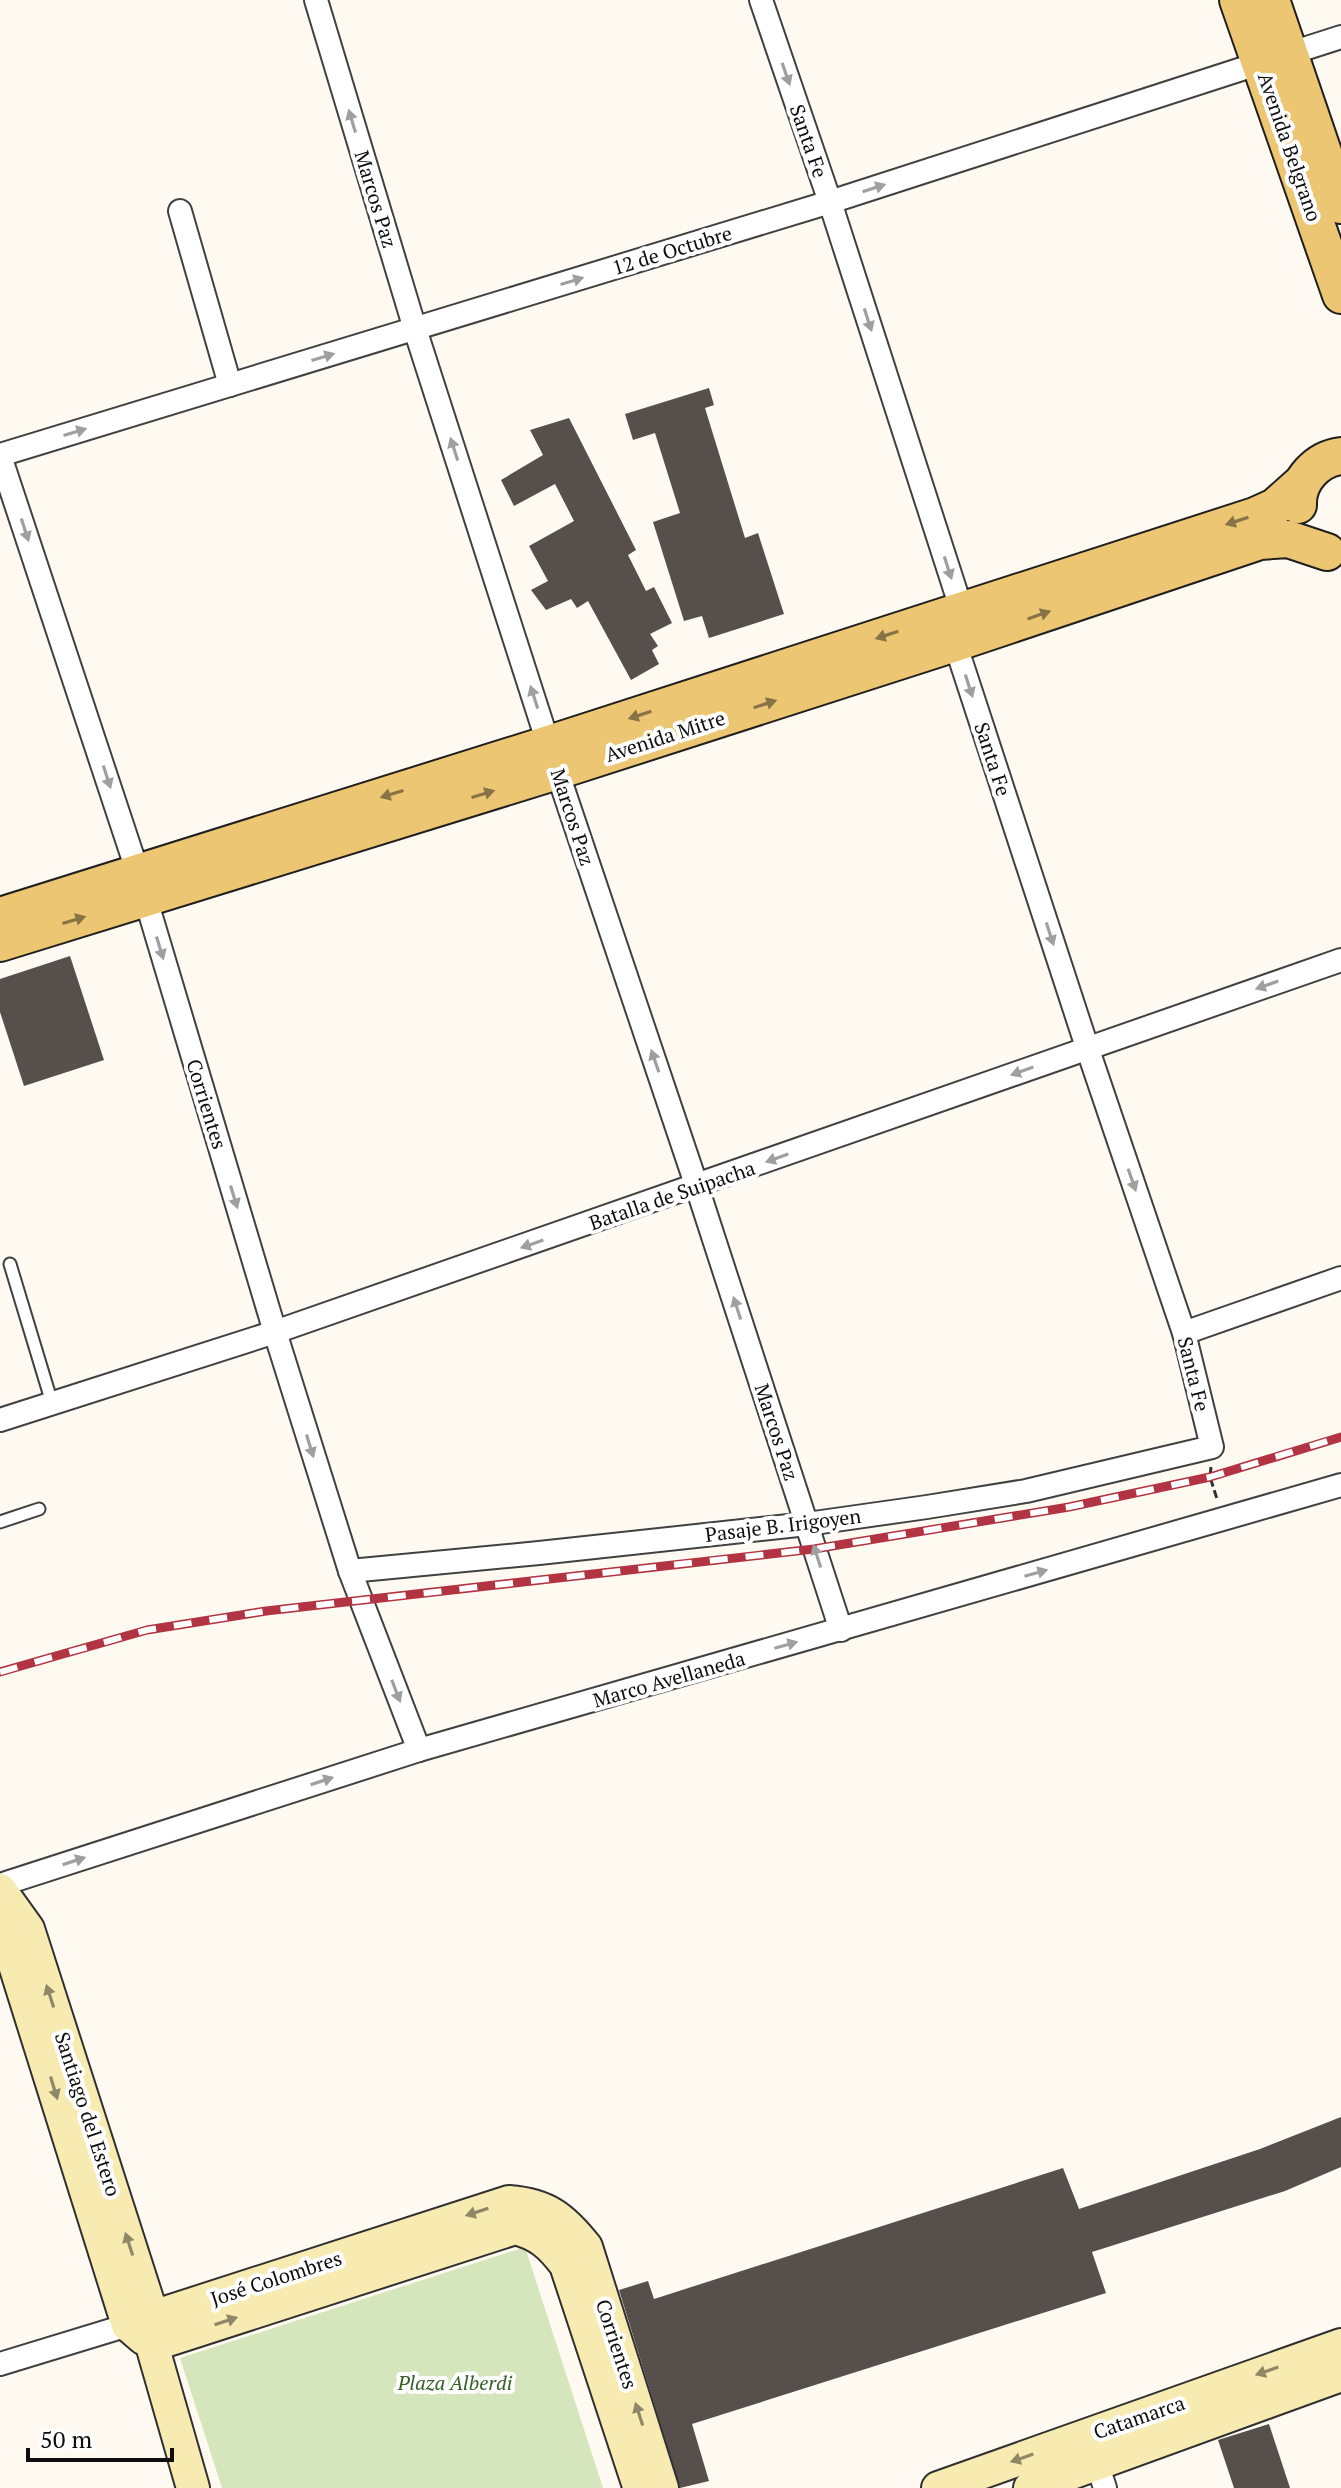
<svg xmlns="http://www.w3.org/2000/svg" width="1341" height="2488" font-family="'PT Serif',serif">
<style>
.green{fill:#d5e6bd}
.building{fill:#564f4c}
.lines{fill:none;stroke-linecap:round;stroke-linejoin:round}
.lane-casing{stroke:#414141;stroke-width:15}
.street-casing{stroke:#414141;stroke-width:26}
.secondary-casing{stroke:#303030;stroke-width:36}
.primary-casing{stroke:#1f1f1f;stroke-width:40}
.path{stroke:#303030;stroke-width:3;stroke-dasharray:8 4;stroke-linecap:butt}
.lane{stroke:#fff;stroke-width:11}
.street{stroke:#fff;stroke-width:22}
.secondary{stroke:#f8ebb2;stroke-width:32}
.primary{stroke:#ecc673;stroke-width:36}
.rail-casing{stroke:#b23341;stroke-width:9}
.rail{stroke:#fff;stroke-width:6;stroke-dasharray:18;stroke-linecap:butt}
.oneway{fill:#9f9f9f}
.oneway2{fill:#887346}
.oneway3{fill:#8f8868}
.labels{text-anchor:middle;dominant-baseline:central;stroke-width:8;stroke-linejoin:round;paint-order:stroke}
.street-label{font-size:20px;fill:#0e0e0e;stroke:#fff}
.park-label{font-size:20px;font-style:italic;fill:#356124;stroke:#fff}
</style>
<rect width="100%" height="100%" fill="#fefaf1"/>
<path class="green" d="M525 2247 603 2488H222L180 2358Z"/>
<g class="building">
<path d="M709 388 714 405 705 408 745 538 758 533 784 614 709 638 702 616 684 621 653 522 680 513 655 433 633 440 625 414Z"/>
<path d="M569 418 636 550 628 555 646 591 654 587 672 623 650 634 658 646 652 650 659 664 631 680 588 601 577 608 571 599 546 610 531 590 548 581 529 546 574 521 555 484 514 506 501 480 543 455 530 430Z"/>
<path d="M70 956 104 1060 24 1086 0 1012V979Z"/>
<path d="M1341 2117V2167L1285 2191 1092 2252 1106 2293 692 2424 709 2481 680 2488 619 2290 648 2281 654 2299 1063 2168 1079 2209 1260 2149Z"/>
<path d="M1269 2424 1290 2488H1234L1218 2440Z"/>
</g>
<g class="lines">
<g class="lane-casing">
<g id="lane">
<path d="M10 1264 52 1403"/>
<path d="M0 1522 39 1509"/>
</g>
</g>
<g class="street-casing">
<g id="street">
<path d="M316 0 415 329 557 771 697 1187 841 1630"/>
<path d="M180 211 230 385"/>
<path d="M0 455 830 202 1341 37"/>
<path d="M0 456 138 873 275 1332 350 1571 419 1750"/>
<path d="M1184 1333 1341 1278"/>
<path d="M0 1420 275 1332 1341 960"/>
<path d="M350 1571 539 1553 807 1524 927 1507 1026 1491 1212 1447 1184 1333 1087 1047 955 643 962 611 830 202 761 0"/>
<path d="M0 1885 419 1750 1341 1485"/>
<path d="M0 2364 128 2325"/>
<path d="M1093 2451 1105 2488"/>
</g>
</g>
<g class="secondary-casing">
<g id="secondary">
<path d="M0 1890 28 1929 153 2318 152 2345 193 2488"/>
<path d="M0 1906 3 1927 128 2325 143 2338"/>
<path d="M128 2325 509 2202C547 2205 563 2218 586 2247L662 2488"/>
<path d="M152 2345 515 2228C539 2234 551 2245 566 2265L638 2483"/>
<path d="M938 2488 1341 2345"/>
<path d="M1030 2488 1341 2375"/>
</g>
</g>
<g class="primary-casing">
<g id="primary">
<path d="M1238 0 1341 295"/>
<path d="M1271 0 1341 205"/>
<path d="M1298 505C1297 480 1317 459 1341 456"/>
<path d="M0 916 549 744 1255 516 1275 507 1303 482"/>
<path d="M0 943 557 771 955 643 1260 541 1288 539 1327 552"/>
</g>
</g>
<path class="path" d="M1211 1467 1210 1477 1217 1499"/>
<use href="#lane" class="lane"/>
<use href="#street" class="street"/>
<use href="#secondary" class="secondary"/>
<use href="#primary" class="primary"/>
<g class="rail-casing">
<path id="rail" d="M0 1672 147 1630 266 1611 814 1549 1069 1507 1210 1477 1341 1437"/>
</g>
<use href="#rail" class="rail"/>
</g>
<defs><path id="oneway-solid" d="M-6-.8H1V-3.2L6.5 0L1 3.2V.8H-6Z" transform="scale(2)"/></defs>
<g class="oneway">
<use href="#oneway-solid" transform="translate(786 74) rotate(71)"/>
<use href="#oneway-solid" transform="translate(352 121) rotate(-107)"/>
<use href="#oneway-solid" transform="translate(874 188) rotate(-18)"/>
<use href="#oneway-solid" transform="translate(572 281) rotate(-17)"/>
<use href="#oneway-solid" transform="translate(868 320) rotate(72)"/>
<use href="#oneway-solid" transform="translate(323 357) rotate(-17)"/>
<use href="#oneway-solid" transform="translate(75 432) rotate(-17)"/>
<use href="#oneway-solid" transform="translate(454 449) rotate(-108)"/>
<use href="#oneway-solid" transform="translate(25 530) rotate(72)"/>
<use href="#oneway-solid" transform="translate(948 568) rotate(72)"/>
<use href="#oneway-solid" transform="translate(969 686) rotate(72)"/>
<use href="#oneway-solid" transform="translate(534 697) rotate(-108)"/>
<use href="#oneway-solid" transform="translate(107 777) rotate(72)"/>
<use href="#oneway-solid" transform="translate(1050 934) rotate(72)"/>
<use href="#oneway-solid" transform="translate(160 948) rotate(73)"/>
<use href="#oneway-solid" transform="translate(1267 985) rotate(161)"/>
<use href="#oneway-solid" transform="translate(655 1061) rotate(-109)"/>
<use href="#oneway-solid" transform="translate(1022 1071) rotate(160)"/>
<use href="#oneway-solid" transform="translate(777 1158) rotate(160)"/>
<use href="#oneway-solid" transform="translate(1132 1180) rotate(71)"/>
<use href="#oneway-solid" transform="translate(234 1197) rotate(73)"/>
<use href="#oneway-solid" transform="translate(532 1244) rotate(161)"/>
<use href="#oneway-solid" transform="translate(737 1308) rotate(-108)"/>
<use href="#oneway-solid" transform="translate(310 1446) rotate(73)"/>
<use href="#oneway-solid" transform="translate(817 1556) rotate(-108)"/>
<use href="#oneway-solid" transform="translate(1036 1573) rotate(-16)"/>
<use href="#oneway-solid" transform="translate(786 1645) rotate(-16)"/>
<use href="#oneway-solid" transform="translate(396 1691) rotate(69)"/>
<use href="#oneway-solid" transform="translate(322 1781) rotate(-18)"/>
<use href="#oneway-solid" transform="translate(74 1861) rotate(-18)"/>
</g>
<g class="oneway2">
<use href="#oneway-solid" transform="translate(1237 521) rotate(162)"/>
<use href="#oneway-solid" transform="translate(1039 615) rotate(-19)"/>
<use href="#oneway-solid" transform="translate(887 635) rotate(162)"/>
<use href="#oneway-solid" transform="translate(765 704) rotate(-18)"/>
<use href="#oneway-solid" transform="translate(640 715) rotate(162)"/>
<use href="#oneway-solid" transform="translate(392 794) rotate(163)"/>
<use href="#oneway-solid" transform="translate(483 794) rotate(-17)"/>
<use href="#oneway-solid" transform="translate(74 920) rotate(-17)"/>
</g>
<g class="oneway3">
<use href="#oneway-solid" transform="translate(50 1996) rotate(-108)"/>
<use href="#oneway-solid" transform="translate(54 2088) rotate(73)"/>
<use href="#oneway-solid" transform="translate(477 2212) rotate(162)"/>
<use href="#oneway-solid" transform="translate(129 2244) rotate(-108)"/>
<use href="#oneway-solid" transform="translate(226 2321) rotate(-18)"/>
<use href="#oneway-solid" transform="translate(1267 2371) rotate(161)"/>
<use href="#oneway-solid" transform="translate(639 2414) rotate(-108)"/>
<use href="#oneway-solid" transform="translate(1022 2458) rotate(161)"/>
</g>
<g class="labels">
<g class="street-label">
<text transform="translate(809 141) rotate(71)">Santa Fe</text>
<text transform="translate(1290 147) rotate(71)">Avenida Belgrano</text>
<text transform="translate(376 199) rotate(73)">Marcos Paz</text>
<text transform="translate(672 250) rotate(-17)">12 de Octubre</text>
<text transform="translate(665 736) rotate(-18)">Avenida Mitre</text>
<text transform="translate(993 759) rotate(72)">Santa Fe</text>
<text transform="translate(573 817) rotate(72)">Marcos Paz</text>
<text transform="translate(207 1104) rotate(73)">Corrientes</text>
<text transform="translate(672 1195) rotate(-19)">Batalla de Suipacha</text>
<text transform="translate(1194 1374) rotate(76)">Santa Fe</text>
<text transform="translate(777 1432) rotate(72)">Marcos Paz</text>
<text transform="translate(783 1525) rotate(-7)">Pasaje B. Irigoyen</text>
<text transform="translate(669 1679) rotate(-16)">Marco Avellaneda</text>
<text transform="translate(88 2114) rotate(72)">Santiago del Estero</text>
<text transform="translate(276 2278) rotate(-18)">José Colombres</text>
<text transform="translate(617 2344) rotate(72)">Corrientes</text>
<text transform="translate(1139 2417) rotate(-19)">Catamarca</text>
</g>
<g class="park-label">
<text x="455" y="2382">Plaza Alberdi</text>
</g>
</g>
<path d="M28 2448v12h144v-12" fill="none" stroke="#0e0e0e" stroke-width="4"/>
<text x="40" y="2448" font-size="24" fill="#0e0e0e" stroke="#ffffff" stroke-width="6" paint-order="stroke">50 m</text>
</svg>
